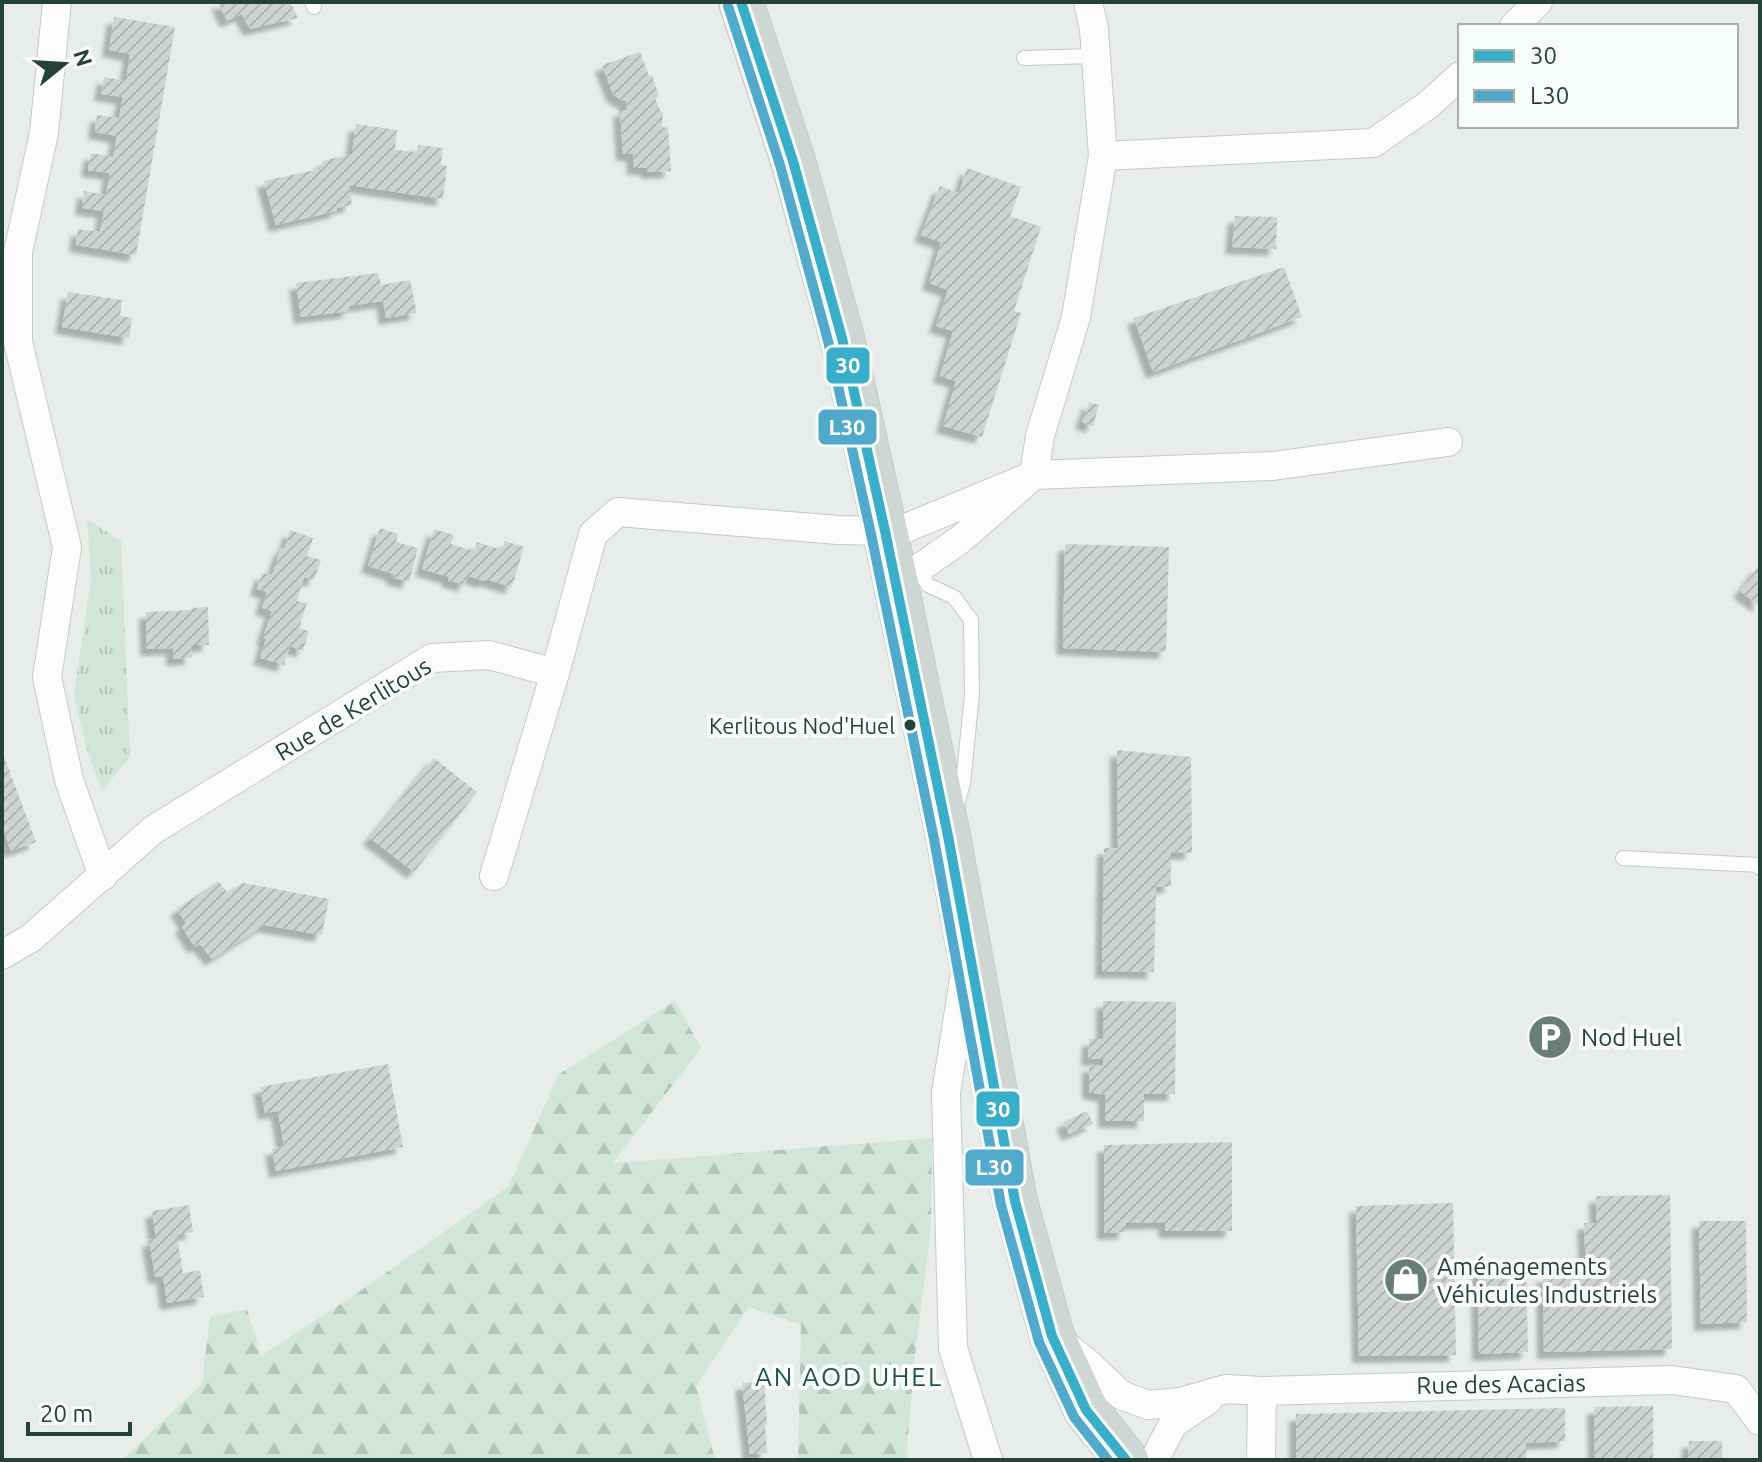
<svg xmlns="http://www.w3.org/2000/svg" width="1762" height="1462" font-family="Ubuntu,sans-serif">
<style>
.grass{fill:url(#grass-tufts)}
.forest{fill:url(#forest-firs)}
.building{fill:url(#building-hatch);filter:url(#shadow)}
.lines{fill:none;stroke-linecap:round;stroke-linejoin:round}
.lane-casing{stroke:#c5cac8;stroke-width:16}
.street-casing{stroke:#c5cac8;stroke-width:30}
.primary-casing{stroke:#c3ccc9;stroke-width:46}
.lane{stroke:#fcfcfc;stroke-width:14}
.street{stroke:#fcfcfc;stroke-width:28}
.primary{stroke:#cfd7d5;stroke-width:44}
.bus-1-casing{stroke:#f7fbf9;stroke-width:16}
.bus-2-casing{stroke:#f7fbf9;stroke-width:16}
.bus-1{stroke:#38aec8;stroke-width:10}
.bus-2{stroke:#51a9cb;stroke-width:10}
.bus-dot{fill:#24423a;stroke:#f7fbf9;stroke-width:3}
.labels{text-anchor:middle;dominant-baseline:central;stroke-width:8;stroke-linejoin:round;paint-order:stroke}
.bus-label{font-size:22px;fill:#24423a;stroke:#f7fbf9;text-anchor:end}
.street-label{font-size:24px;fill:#24423a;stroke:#f7fbf9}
.poi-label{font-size:24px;fill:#24423a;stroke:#f7fbf9;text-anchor:start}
.neighbourhood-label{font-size:26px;letter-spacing:2px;fill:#1f5548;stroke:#f7fbf9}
.line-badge{stroke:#f7fbf9;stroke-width:3}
.badge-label{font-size:22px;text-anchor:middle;font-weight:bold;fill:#fff}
</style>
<defs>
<pattern id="grass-tufts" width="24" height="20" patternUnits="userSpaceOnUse" patternTransform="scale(2)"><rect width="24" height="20" fill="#d1e6d8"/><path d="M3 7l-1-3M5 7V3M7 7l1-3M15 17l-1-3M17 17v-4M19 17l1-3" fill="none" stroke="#b3c6ba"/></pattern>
<pattern id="forest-firs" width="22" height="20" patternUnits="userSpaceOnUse" patternTransform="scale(2)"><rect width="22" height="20" fill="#d1e6d8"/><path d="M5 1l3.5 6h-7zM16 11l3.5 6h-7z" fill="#b3c6ba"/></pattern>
<pattern id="building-hatch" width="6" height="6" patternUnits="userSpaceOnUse" patternTransform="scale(2)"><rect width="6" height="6" fill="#cfd4d2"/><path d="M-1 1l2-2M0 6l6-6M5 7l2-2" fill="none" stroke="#b2b7b5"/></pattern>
<filter id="shadow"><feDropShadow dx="-7" dy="7" stdDeviation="2" flood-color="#0004"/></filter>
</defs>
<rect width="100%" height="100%" fill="#e8edeb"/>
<path class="grass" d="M87 519 121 541 130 757 102 791 86 747 74 694 91 578Z"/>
<path class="forest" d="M675 1001 701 1048 613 1163 932 1138 931 1228 915 1355 906 1460H798L801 1325 749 1307 696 1386 715 1460H122L202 1384 210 1316 247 1309 261 1356 356 1294 509 1186 558 1075Z"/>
<g class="building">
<path d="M218 2H290L298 18 250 29 242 14 227 21Z"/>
<path d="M114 17 175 27 136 255 76 245 78 229 100 232 104 211 82 208 84 191 106 195 110 173 88 170 91 153 113 157 117 136 95 132 97 115 119 118 123 97 101 94 104 77 126 81 130 54 109 50Z"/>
<path d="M640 52 649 76 652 75 659 96 655 98 660 110 663 113 662 127 668 128 671 171 648 172 647 168H634L633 154H623L620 110H627L626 101 621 100 613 94 602 65Z"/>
<path d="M356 124 397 130 395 150 417 152 418 145 443 148 441 165 447 166 443 199 349 185 352 205 337 208V211L276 225 264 181 324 168 322 161 352 154Z"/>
<path d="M967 168 1021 187 1010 216 1041 227 1014 311 1021 313 982 437 943 426 956 381 940 376 953 331 936 326 948 290 929 283 941 242 921 235 940 186 959 193Z"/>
<path d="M1235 216 1277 217 1276 249 1232 247Z"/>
<path d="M1284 267 1302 317 1153 372 1134 318Z"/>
<path d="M378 273 381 285 410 280 417 313 386 318 383 301 349 306 350 311 301 317 296 283Z"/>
<path d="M68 292 122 300 120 316 132 318 129 338 62 327Z"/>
<path d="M1089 402 1099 405 1093 426 1082 422Z"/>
<path d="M380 528 398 534 396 542 418 548 409 582 393 578V574L368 566Z"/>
<path d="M434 529 454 535 451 544 474 551 477 542 502 550 505 541 524 547 512 587 486 579 484 581 468 576 465 585 448 580 449 577 422 569Z"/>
<path d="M290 530 313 538 307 556 321 560 314 580 304 577 297 601 307 603 299 628 309 631 303 651 290 646 284 665 260 658 266 639 263 638 272 611 262 608 267 592 257 589 262 573 272 575 281 548 284 549Z"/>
<path d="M1065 544 1169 547 1166 652 1063 648Z"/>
<path d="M1760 564V606L1740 591Z"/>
<path d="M208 607 209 645H191L192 658 173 659V648L147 649 146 612 191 610 192 608Z"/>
<path d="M1117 750 1191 757 1192 853 1171 852V886L1156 887 1154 972 1102 971 1104 848H1118Z"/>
<path d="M2 751 36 842 11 851 2 825Z"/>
<path d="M434 758 477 792 414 872 370 838Z"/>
<path d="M218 881 227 892 243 883 329 899 322 935 264 925 212 959 200 944 195 947 182 927 186 923 177 909Z"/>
<path d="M1103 1001 1176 1002 1175 1094H1144V1121H1105V1095L1089 1092V1065L1103 1066V1059H1088L1089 1039H1103Z"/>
<path d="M388 1064 403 1147 276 1171 272 1149 284 1146 278 1111 265 1113 260 1087Z"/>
<path d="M1087 1111 1093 1124 1069 1134 1063 1122Z"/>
<path d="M1232 1142V1231H1165V1222L1126 1223 1125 1232 1104 1233V1145Z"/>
<path d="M1670 1195 1672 1349 1544 1352 1543 1276 1586 1273 1584 1223H1597L1596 1196Z"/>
<path d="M1453 1203 1456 1355 1359 1356 1356 1206Z"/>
<path d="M189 1205 193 1232 177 1235 183 1273 200 1270 204 1297 167 1303 163 1276 155 1277 149 1240 156 1239 152 1211Z"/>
<path d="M1699 1221H1746L1747 1322 1701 1324Z"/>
<path d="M1526 1263 1528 1352 1479 1354 1478 1266Z"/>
<path d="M764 1381 767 1424H765L767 1453 750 1454 742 1383Z"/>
<path d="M1653 1406V1460H1595L1594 1407Z"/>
<path d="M1565 1408V1441L1526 1443V1460H1296V1414Z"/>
<path d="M1689 1441H1722V1460H1688Z"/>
</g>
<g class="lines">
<g class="lane-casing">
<g id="lane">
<path d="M312 2 314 7"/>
<path d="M1024 58 1096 56"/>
<path d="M918 569 928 585 954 597 971 620 972 694 963 783 957 805"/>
<path d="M1623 858 1759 865 1760 868"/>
</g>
</g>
<g class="street-casing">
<g id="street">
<path d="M57 2 44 133 18 252V342L67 547 47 677 69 780 103 876"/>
<path d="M1514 26 1538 2"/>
<path d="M1103 156 1373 143 1428 105 1460 76"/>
<path d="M893 576 918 569 961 539 1034 475 1040 436 1076 317 1103 156 1094 29 1088 2"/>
<path d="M555 673 593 534 618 512 838 530 885 531 906 528 1034 475 1273 466 1448 442"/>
<path d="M2 955 31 938 153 830 432 658 489 655 555 673 494 876"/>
<path d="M964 979 946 1093 953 1348 988 1460"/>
<path d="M1061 1342 1086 1362 1121 1395 1148 1405 1180 1402 1226 1389 1262 1391 1672 1380 1736 1389 1760 1421"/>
<path d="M1154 1460 1173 1424 1208 1400"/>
<path d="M1261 1460 1262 1391"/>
</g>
</g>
<g class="primary-casing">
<path id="primary" d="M741 2 793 161 842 338 885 531 948 836 1015 1201 1052 1336 1086 1410 1126 1460"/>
</g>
<use href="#lane" class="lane"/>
<use href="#street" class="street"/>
<use href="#primary" class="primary"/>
<g class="bus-1-casing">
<path id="bus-1" d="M741 2 793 161 842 338 885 531 948 836 1015 1201 1052 1336 1086 1410 1126 1460"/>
</g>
<g class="bus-2-casing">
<path id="bus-2" d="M728 6 780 165 828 341 871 534 934 839 1001 1205 1039 1342 1074 1417 1108 1460"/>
</g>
<use href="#bus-1" class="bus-1"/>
<use href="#bus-2" class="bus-2"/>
</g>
<defs>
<g id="parking-disc" transform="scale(2.3)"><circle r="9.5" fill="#697e78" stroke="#f7fbf9"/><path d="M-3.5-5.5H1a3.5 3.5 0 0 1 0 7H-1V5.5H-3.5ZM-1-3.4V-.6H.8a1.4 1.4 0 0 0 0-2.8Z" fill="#fff"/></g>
<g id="shop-disc" transform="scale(2.3)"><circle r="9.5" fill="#697e78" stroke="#f7fbf9"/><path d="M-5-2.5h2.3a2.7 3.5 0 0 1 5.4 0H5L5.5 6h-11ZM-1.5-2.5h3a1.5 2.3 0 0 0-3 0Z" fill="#fff"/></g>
</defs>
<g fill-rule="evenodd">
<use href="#parking-disc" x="1550" y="1037"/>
<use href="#shop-disc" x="1406" y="1280"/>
</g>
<circle class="bus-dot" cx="910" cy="725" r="7"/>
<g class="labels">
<g class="bus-label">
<text x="895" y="725">Kerlitous Nod'Huel</text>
</g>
<g class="street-label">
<text transform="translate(353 709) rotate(-31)">Rue de Kerlitous</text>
<text transform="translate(1501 1384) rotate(-1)">Rue des Acacias</text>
</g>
<g class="poi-label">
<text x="1581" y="1037">Nod Huel</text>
<text x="1437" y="1266">Aménagements<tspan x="1437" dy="28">Véhicules Industriels</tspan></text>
</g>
<g class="neighbourhood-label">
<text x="849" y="1376">AN AOD UHEL</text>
</g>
</g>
<g class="line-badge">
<rect x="825" y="346" width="46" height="39" rx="8" fill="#38aec8"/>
<rect x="817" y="408" width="61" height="38" rx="8" fill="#51a9cb"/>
<rect x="975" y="1090" width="46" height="38" rx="8" fill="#38aec8"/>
<rect x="964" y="1148" width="61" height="39" rx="8" fill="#51a9cb"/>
</g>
<g class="badge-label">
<text x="848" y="373">30</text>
<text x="847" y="435">L30</text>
<text x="998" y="1117">30</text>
<text x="994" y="1175">L30</text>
</g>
<rect width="1762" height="1462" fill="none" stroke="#24423a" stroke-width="8"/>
<rect x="1458" y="24" width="280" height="104" fill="#f7fbf9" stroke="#a3b1ad" stroke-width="2"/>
<rect x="1474" y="50" width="40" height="12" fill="#38aec8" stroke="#a3b1ad" stroke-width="2"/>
<text x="1530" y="64" font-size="24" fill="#24423a">30</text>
<rect x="1474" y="90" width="40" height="12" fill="#51a9cb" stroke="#a3b1ad" stroke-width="2"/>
<text x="1530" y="104" font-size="24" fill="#24423a">L30</text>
<g transform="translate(64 64) rotate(72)" stroke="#f7fbf9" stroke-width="6" paint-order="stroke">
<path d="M0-6L14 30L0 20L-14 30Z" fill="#24423a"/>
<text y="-12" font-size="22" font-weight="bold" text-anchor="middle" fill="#24423a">N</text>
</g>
<path d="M28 1422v12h102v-12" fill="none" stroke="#24423a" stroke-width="4"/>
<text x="40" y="1422" font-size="24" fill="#24423a" stroke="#f7fbf9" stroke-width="6" paint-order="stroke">20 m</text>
</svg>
